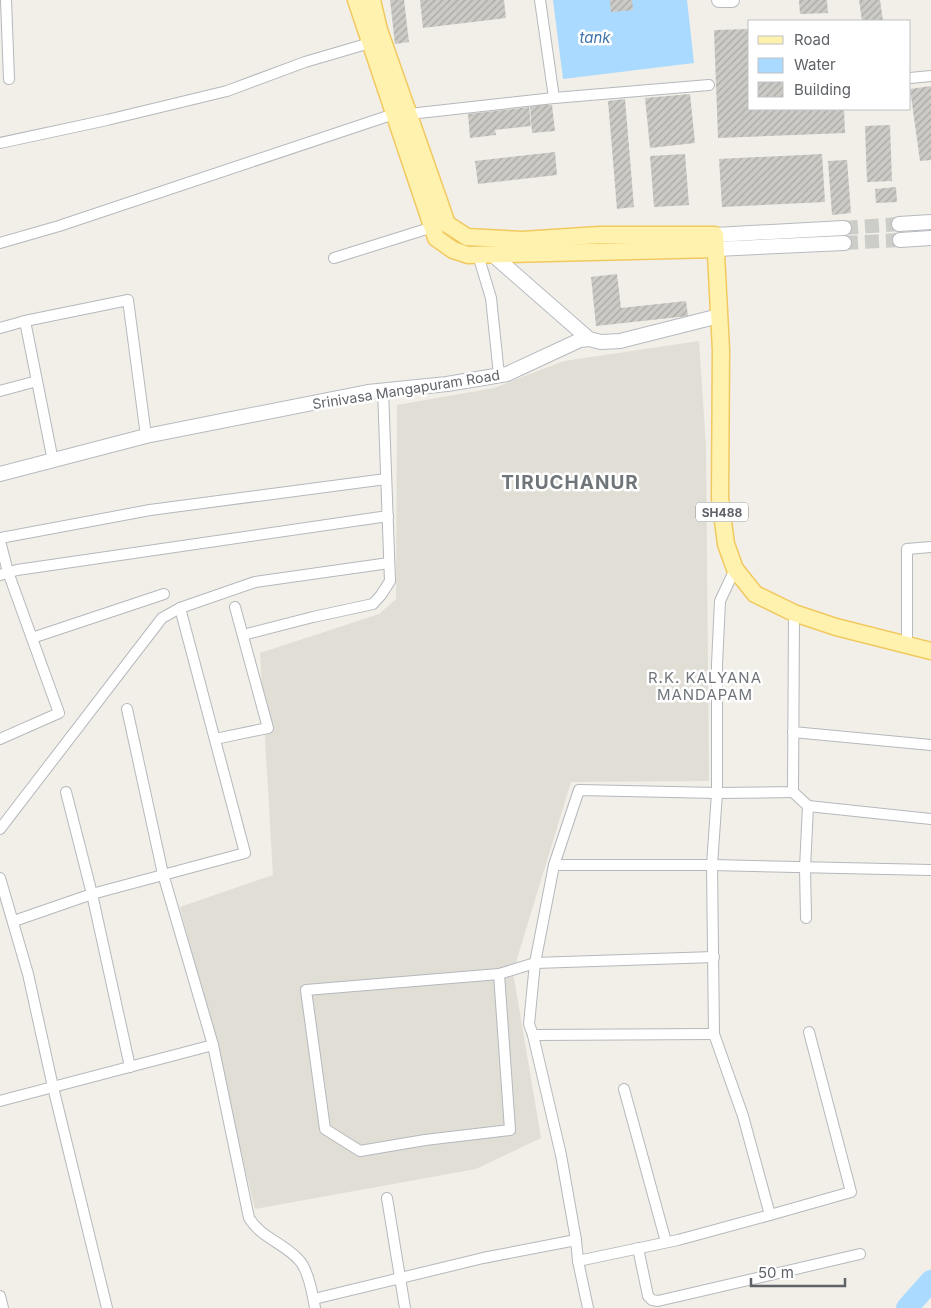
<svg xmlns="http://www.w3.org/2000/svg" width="931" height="1308" font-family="Inter,sans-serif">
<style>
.education{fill:#e1ded6}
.water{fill:#aadaff}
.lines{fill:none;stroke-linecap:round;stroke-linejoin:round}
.river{stroke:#aadaff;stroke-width:22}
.building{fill:url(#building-hatch)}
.secondary-tunnel{stroke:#ccccc8;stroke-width:14;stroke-dasharray:14 7;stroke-linecap:butt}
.street-casing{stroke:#b5b8bc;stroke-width:12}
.secondary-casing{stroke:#b6babf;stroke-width:16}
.primary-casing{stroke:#f2c960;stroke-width:19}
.street{stroke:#fff;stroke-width:10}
.secondary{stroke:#fff;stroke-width:14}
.primary{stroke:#fff2af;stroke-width:16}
.labels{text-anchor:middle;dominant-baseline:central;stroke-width:5;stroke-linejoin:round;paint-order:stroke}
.shield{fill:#fff;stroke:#8f9295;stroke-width:1}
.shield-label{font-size:12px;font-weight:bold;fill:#5f6368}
.street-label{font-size:14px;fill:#5f6368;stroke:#fff}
.water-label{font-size:15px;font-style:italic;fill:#4174aa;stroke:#fff}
.neighbourhood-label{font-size:15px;letter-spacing:1px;fill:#70757a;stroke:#fff}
.district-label{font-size:19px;font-weight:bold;letter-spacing:1px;fill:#70757a;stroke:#fff}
</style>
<defs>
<pattern id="building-hatch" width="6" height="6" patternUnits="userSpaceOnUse" patternTransform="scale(1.25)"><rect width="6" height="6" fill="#cccac5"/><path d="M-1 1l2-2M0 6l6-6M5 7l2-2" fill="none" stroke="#a9a8a4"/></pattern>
</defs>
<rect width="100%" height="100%" fill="#f1efe8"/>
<path class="education" d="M699 341 706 447 709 781 571 782 513 972 541 1138 476 1169 255 1209 180 907 273 875 260 653 379 614 396 599 397 405 494 388 564 361Z"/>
<path class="water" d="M553 0H687L694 63 563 79Z"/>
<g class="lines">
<path class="river" d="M907 1308 931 1281"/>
</g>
<g class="building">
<path d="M390 0H404L409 42 395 44Z"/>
<path d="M420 0H504L506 18 423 28Z"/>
<path d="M610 0H632L633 10 611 12Z"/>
<path d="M799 0H827L828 13 800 14Z"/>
<path d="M859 0H880L883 21H862Z"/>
<path d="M750 29V109H844L845 133 718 138 714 30Z"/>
<path d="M931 86V160L920 161 910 89Z"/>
<path d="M690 94 695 143 650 148 645 98Z"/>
<path d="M625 99 634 207 617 209 608 101Z"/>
<path d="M547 100V105H552L555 131 532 133 530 107 535 106V102Z"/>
<path d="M529 107 531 126 495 130 496 135 470 138 468 114Z"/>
<path d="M890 125 892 181 867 182 865 126Z"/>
<path d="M555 152 557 175 478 184 475 161Z"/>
<path d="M685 154 689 205 654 207 650 156Z"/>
<path d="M822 154 825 202 722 207 719 159Z"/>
<path d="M847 160 851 213 832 215 828 161Z"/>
<path d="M896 187 897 202 876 203 875 189Z"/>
<path d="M617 274 621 308 686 301 688 316 596 326 591 277Z"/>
</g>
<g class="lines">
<g class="secondary-tunnel">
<path d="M844 228 899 224"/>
<path d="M844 243 900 240"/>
</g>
<g class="street-casing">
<g id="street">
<path d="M6 0 9 79"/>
<path d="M540 0 554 98 709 85"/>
<path d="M910 78 931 76"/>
<path d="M409 114 554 98"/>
<path d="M0 143 107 120 227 91 305 62 370 43"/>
<path d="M0 243 59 226 394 114"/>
<path d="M478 255 491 298 499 375"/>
<path d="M334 258 433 227"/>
<path d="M25 321 53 461"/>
<path d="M0 328 25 321 128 300 146 436"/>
<path d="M0 391 37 381"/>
<path d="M0 538 150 510 386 479"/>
<path d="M0 541 8 572 59 713 0 739"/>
<path d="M735 569 720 601 717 664V793L712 865 714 1034 743 1116 770 1215 851 1192 809 1032"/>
<path d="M0 575 17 570 388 516"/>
<path d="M243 635 313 617 373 604 381 595 390 581 383 390"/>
<path d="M32 638 164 594"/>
<path d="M907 644V549L931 547"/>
<path d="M127 709 163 874 213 1045 249 1218C261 1238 284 1243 299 1260 308 1269 313 1296 315 1308"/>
<path d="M793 732 931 745"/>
<path d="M215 739 268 728 235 607"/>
<path d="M793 792 808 806 805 868 806 918"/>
<path d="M808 806 931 819"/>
<path d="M0 829 162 618 180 608 255 582 389 563"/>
<path d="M554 865H712L931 870"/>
<path d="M0 878 28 974 53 1087 107 1308"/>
<path d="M14 921 92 894 66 792"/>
<path d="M499 974 306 990 325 1129 360 1151 425 1140 510 1130 499 974 535 963 714 957"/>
<path d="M533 1035 714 1034"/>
<path d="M130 1067 92 894 245 853 180 608"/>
<path d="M624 1089 666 1242"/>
<path d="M0 1101 213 1045"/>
<path d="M387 1198 405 1308"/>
<path d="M576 1240 561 1155 533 1035 529 1024 535 963 554 865 579 790 717 793 793 792 794 613"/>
<path d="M638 1248 648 1296 652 1300 658 1301 860 1254"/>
<path d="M578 1261 588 1308"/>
<path d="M0 1296 3 1308"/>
<path d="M314 1299 483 1258 576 1240 578 1261 678 1240 770 1215"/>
</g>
</g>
<g class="secondary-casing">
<g id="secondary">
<path d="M719 0H732"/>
<path d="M899 224 931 222"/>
<path d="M715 235 844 228"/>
<path d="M900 240 931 238"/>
<path d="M716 249 844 243"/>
<path d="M493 255 589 339"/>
<path d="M0 474 146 436 368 392 447 384 507 374 580 340 589 339 601 342 620 341 719 316"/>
</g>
</g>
<g class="primary-casing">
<g id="primary">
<path d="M356 0 436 238 453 250 468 255 716 249"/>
<path d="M372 0 379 30 447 224 467 237 522 240 599 235H715L721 350 720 498 726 544 735 569 755 594 794 613 836 627 931 651"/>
</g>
</g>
<use href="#street" class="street"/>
<use href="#secondary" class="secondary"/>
<use href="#primary" class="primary"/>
</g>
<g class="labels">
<rect class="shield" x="696" y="502.5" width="52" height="19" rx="4"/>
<g class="shield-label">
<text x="722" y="512">SH488</text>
</g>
<g class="street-label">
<text transform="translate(406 389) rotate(-9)">Srinivasa Mangapuram Road</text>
</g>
<g class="water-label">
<text x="595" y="37">tank</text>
</g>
<g class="neighbourhood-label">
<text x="705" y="677">R.K. KALYANA<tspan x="705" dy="17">MANDAPAM</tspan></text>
</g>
<g class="district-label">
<text x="570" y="482">TIRUCHANUR</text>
</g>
</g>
<rect x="748" y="20" width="162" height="90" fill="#ffffff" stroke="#bfc1c3"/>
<rect x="758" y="36" width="25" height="8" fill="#fff2af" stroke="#bfc1c3"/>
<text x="794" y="45" font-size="15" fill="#5f6368">Road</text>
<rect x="758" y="58" width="25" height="15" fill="#aadaff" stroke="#bfc1c3"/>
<text x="794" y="70" font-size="15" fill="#5f6368">Water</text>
<rect x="758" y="82" width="25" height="15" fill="url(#building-hatch)" stroke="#bfc1c3"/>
<text x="794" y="95" font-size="15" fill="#5f6368">Building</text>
<path d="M751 1278v8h94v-8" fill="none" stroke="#5f6368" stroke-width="2.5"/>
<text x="758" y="1278" font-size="15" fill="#5f6368" stroke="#ffffff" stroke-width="4" paint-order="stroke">50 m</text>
</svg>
